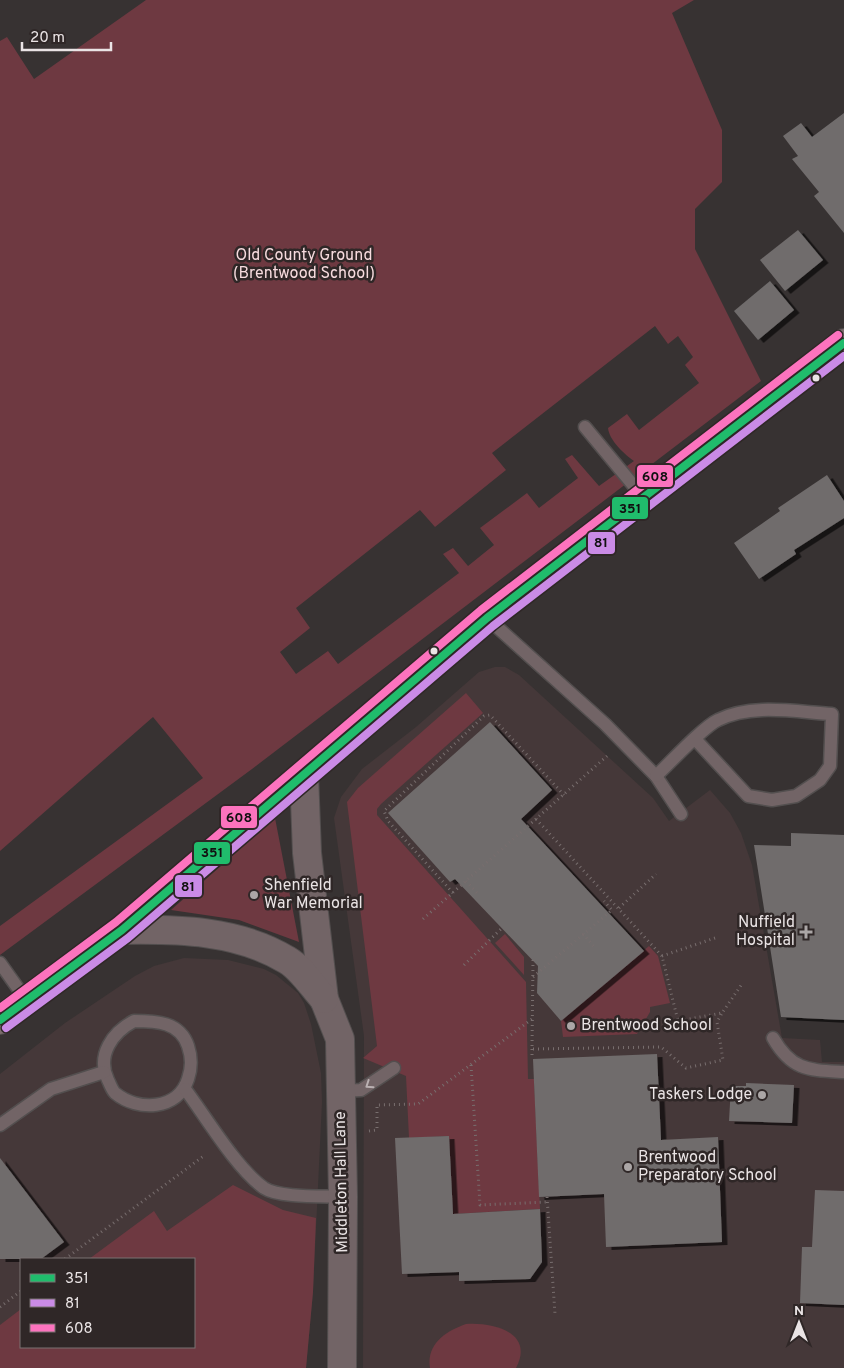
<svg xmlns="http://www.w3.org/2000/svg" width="844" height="1368" font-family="Overpass,sans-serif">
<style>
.built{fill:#453839;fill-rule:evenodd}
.green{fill:#6e3941;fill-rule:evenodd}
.building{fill:#706c6c;filter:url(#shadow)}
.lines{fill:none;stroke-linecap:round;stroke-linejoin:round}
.service-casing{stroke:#534f4f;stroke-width:15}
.tertiary-casing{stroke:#534f4f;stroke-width:30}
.primary-casing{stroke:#534f4f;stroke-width:30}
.path{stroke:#786e6e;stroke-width:3;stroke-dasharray:1 4;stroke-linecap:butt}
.service{stroke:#726466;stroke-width:12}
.tertiary{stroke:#726466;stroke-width:28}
.primary{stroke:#7d6d6e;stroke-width:28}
.bus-1-casing{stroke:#2f2727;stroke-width:11}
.bus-2-casing{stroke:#2f2727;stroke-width:11}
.bus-3-casing{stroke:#2f2727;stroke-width:11}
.bus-1{stroke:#20bc6c;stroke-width:8}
.bus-2{stroke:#ca8be6;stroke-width:8}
.bus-3{stroke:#fc73be;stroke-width:8}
.oneway{stroke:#bab1b2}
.bus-dot{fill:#eae4e5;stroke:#2f2727;stroke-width:2}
.poi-dot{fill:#aba6a6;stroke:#2f2727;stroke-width:2}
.labels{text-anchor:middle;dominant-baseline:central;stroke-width:5;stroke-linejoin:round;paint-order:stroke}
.park-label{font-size:16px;fill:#f7dbde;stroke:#2f2727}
.poi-label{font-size:16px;fill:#eae4e5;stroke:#2f2727;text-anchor:start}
.street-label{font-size:16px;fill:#eae4e5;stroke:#2f2727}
.line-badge{stroke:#2f2727;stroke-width:2}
.pale-badge-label{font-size:14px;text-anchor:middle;font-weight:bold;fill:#111}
</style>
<defs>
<filter id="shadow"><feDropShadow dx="5.5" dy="3" stdDeviation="0" flood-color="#0009"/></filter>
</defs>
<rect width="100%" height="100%" fill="#373232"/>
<g class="built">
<path d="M495 667H505L519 675 653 798 669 821 710 790 730 813 741 833 752 865 782 1038 820 1040 822 1062H844V1368H363L364 1036 334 818 341 797 362 769 416 727 479 672Z"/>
<path d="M184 958 228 960 264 969 276 975 298 993 304 1003 311 1024 321 1073 322 1102 313 1292 306 1368H0V1074L65 1023 135 976 154 966ZM21 1259H194V1347H21Z"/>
</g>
<g class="green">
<path d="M146 0H694L672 13 722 130V182L695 209V249L761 381 252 769 0 955V926L203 778 153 717 0 851V41L7 37 34 79ZM655 326 668 344 678 336 693 357 685 365 699 383 639 430 627 414 608 428C609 440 625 455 634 461L599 486 572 455 565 459 578 478 539 508 527 493 480 528 494 545 468 566 453 548 443 554 459 573 338 664 328 651 296 674 280 652 310 628 296 608 420 510 435 527 506 470 492 453Z"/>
<path d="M466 693 483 713 381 804 377 809V815L526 982 528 1079H534L540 1209 453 1214 449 1136 409 1138 406 1076 363 1058 377 1046 347 802 358 788Z"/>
<path d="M275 818 299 942 239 920 171 910Z"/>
<path d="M505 934 524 957V975L495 943Z"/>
<path d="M649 946 658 956 670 1003 650 1007V1012L637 1034 563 1037 561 1021Z"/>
<path d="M233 1185 283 1210 316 1218 313 1292 306 1368H0V1325L21 1309V1347H194V1259H89L154 1211 167 1231Z"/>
<path d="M466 1324C492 1322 535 1332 516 1368H430C426 1344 446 1331 466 1324Z"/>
</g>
<g class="building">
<path d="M844 113V233L814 196 819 192 792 159 798 156 783 136 801 123 812 137Z"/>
<path d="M798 230 823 260 785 291 760 260Z"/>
<path d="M770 281 794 310 758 340 734 311Z"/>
<path d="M827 475 844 501V518L794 550 796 554 759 579 734 543 780 511 778 508Z"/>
<path d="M490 722 552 790 521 819 644 951 561 1021 537 993 538 966 455 879 450 882 388 813Z"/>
<path d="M791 833 844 835V1020L781 1017 754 845 791 846Z"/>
<path d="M657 1054 661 1140 718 1137 722 1242 606 1247 604 1194 539 1197 533 1059Z"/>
<path d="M746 1083 794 1085 792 1123 729 1121 731 1086H746Z"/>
<path d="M449 1136 453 1214 540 1209 542 1262 530 1279 459 1281V1272L402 1274 395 1138Z"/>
<path d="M0 1158 64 1242 41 1259H0Z"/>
<path d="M815 1190 844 1191V1305L800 1303 802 1247H812Z"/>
</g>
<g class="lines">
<g class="service-casing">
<g id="service">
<path d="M585 427 643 497"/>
<path d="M487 618 605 724 656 776 681 814"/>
<path d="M656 776C670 763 703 727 718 720 752 703 796 712 832 714L830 766 820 780 796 796 772 800 748 796 695 739"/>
<path d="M0 963 27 1001"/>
<path d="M134 1021C157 1021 180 1022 188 1046 192 1058 192 1067 188 1079 178 1110 138 1112 115 1093 112 1090 110 1084 108 1080 96 1055 113 1032 134 1021Z"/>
<path d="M773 1038C792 1071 809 1070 844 1072"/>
<path d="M185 1089C206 1117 236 1168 264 1188 279 1198 324 1196 343 1197"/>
<path d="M340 1091 361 1090 394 1068"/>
<path d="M0 1125 51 1089 104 1072"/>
</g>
</g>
<g class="tertiary-casing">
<g id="tertiary">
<path d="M304 774 307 853 324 999 340 1039 343 1197 342 1368"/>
<path d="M122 930C177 929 238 930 287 960 301 968 313 987 324 999"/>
</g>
</g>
<g class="primary-casing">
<path id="primary" d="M0 1020 122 930 487 618 844 343"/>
</g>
<g class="path">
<path d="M536 819 662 956 678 1021 722 1013 742 984"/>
<path d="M466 881 479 895"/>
<path d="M453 893 388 821 384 811 484 716 490 715 564 795"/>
<path d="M619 908 656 874"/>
<path d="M423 919 607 756"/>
<path d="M583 934 596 949"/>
<path d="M662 956 718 937"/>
<path d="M533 960 532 1049 661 1047 686 1068 723 1060 717 1022 722 1013"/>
<path d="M464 965 502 928"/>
<path d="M533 977 612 910 604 901"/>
<path d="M532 1049V1059"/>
<path d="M471 1065 480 1205 547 1202"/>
<path d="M369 1131 377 1130V1105L418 1104 532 1019"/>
<path d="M547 1197 555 1314"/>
<path d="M65 1259 205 1155"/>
<path d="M0 1307 21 1291"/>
</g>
<use href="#service" class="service"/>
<use href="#tertiary" class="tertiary"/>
<use href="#primary" class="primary"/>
<g class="bus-1-casing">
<path id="bus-1" d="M0 1020 122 930 487 618 844 343"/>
</g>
<g class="bus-2-casing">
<path id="bus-2" d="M6 1028 128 938 493 626 844 356"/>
</g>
<g class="bus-3-casing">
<path id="bus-3" d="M0 1008 116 922 481 610 838 335"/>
</g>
<use href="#bus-1" class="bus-1"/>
<use href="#bus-2" class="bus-2"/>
<use href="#bus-3" class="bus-3"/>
</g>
<defs><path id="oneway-chevron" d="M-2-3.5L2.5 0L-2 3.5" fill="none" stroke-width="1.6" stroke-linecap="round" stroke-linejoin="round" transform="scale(1.25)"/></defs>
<use class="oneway" href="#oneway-chevron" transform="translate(369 1085) rotate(146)"/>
<g class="bus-dot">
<circle cx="816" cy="378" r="4.5"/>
<circle cx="434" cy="651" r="4.5"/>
</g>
<g class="poi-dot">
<circle cx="254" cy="895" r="5"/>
<path d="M803.5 924.5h5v5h5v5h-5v5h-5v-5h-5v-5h5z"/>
<circle cx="571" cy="1026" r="5"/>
<circle cx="762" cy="1095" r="5"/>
<circle cx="628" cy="1167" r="5"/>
</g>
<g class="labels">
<g class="park-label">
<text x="304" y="256">Old County Ground<tspan x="304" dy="18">(Brentwood School)</tspan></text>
</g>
<g class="poi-label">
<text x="264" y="886">Shenfield<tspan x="264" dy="18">War Memorial</tspan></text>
<text x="795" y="923" text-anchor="end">Nuffield<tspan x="795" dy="18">Hospital</tspan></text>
<text x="581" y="1026">Brentwood School</text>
<text x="752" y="1095" text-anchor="end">Taskers Lodge</text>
<text x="638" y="1158">Brentwood<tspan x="638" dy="18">Preparatory School</tspan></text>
</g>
<g class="street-label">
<text transform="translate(342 1182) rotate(-91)">Middleton Hall Lane</text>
</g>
</g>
<g class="line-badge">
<rect x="636" y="464" width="38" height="24" rx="5" fill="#fc73be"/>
<rect x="611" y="496" width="38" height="24" rx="5" fill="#20bc6c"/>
<rect x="587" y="531" width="29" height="24" rx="5" fill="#ca8be6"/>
<rect x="220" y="805" width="38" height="24" rx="5" fill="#fc73be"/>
<rect x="193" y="841" width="38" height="24" rx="5" fill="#20bc6c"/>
<rect x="174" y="874" width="29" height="24" rx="5" fill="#ca8be6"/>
</g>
<g class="pale-badge-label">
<text x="655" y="481">608</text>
<text x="630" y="513">351</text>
<text x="601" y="547">81</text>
<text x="239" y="822">608</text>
<text x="212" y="857">351</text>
<text x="188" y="891">81</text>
</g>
<rect x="20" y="1258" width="175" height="90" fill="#2f2727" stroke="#7a7373"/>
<rect x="30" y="1274" width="25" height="8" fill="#20bc6c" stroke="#7a7373"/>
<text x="65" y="1283" font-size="15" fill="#eae4e5">351</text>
<rect x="30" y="1299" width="25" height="8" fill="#ca8be6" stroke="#7a7373"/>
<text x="65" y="1308" font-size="15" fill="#eae4e5">81</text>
<rect x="30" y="1324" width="25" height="8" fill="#fc73be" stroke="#7a7373"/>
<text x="65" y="1333" font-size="15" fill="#eae4e5">608</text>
<g transform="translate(799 1323)" stroke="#2f2727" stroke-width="4" paint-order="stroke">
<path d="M0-4L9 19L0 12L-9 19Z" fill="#eae4e5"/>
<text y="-8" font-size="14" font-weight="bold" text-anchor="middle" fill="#eae4e5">N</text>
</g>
<path d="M22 42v8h89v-8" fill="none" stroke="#eae4e5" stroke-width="2.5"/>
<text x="30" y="42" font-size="15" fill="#eae4e5" stroke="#2f2727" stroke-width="4" paint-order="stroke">20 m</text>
</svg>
